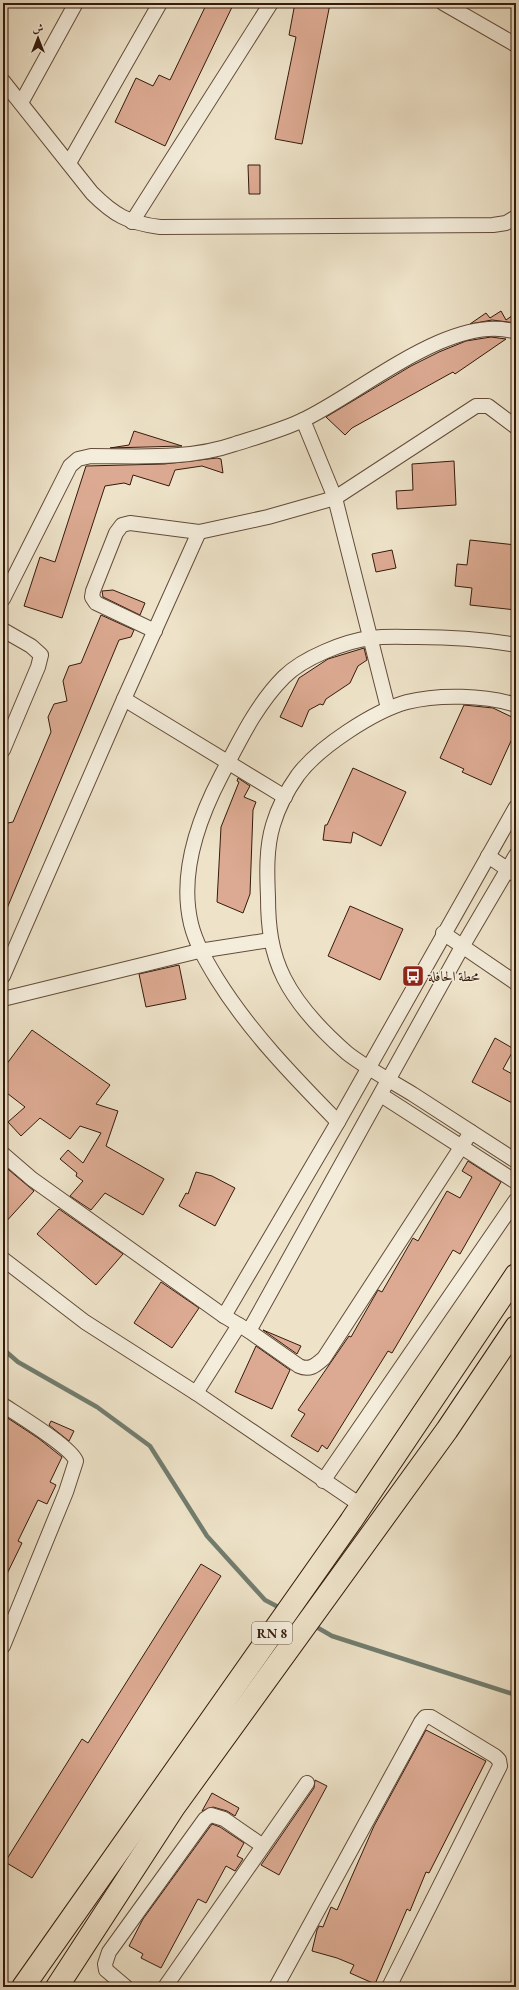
<svg xmlns="http://www.w3.org/2000/svg" width="519" height="1990" font-family="'EB Garamond',Amiri,serif">
<style>
.lines{fill:none;stroke-linecap:round;stroke-linejoin:round}
.stream{stroke:#727d6e;stroke-width:4.5}
.building{fill:#dcaa92;stroke:#351a0b}
.minor-casing{stroke:#634c3a;stroke-width:16}
.trunk-casing{stroke:#351a0b;stroke-width:24}
.minor{stroke:#f4eddc;stroke-width:14}
.trunk{stroke:#eee3c9;stroke-width:22}
.labels{text-anchor:middle;dominant-baseline:central;stroke-width:3;stroke-linejoin:round;paint-order:stroke}
.shield{fill:#f4eddc;stroke:#6e594a;stroke-width:1}
.shield-label{font-size:13px;font-weight:bold;fill:#351a0b}
.poi-label{font-size:14px;fill:#351a0b;stroke:#f4eddc;text-anchor:start}
</style>
<rect width="100%" height="100%" fill="#eee3c9"/>
<filter id="stains"><feTurbulence type="fractalNoise" baseFrequency=".005" numOctaves="4"/><feColorMatrix values="0 0 0 0 .2 0 0 0 0 .09 0 0 0 0 .02 0 0 0 .5 -.17"/></filter>
<radialGradient id="worn" r=".72"><stop offset=".6" stop-color="#630" stop-opacity="0"/><stop offset="1" stop-color="#630" stop-opacity=".3"/></radialGradient>
<g class="lines">
<g class="stream">
<path d="M3 1349 18 1362 97 1407 150 1446 207 1536 265 1600 282 1609"/>
<path d="M313 1625 332 1636 516 1695"/>
<path d="M513 1987 516 1931"/>
</g>
</g>
<g class="building">
<path d="M207 3H234L165 146 115 122 136 78 153 86 159 75 170 80Z"/>
<path d="M295 3 330 4 302 144 275 139 296 37 289 35Z"/>
<path d="M248 165H260V194H249Z"/>
<path d="M501 311 506 320 516 313V323L492 320 470 324 486 313 490 318Z"/>
<path d="M491 337 506 339 455 374 453 372 352 428 345 435 326 417 411 366 439 352 466 341Z"/>
<path d="M134 431 182 446 110 448 129 445Z"/>
<path d="M217 458 221 459 223 473 202 466 175 470 169 486 133 475 130 485 124 483 105 486 62 618 24 606 40 557 55 562 86 466 164 464Z"/>
<path d="M454 461 456 505 397 509 396 491 413 490 412 464Z"/>
<path d="M470 540 516 545V610L470 605 472 588 455 586 457 564 467 565Z"/>
<path d="M392 550 396 568 376 572 372 554Z"/>
<path d="M113 590 145 603 140 615 103 597 102 591Z"/>
<path d="M101 615 134 630 131 637 119 640 3 918V824L13 822 51 732 48 717 54 704 67 701 63 681 69 666 81 663Z"/>
<path d="M364 648 367 660 358 666 350 683 326 699 323 705 320 704 309 710 302 727 280 717 299 678 328 659Z"/>
<path d="M464 705 493 708 516 719V730L491 785 462 772 464 769 440 758Z"/>
<path d="M353 768 406 792 381 846 353 832 351 843 323 840 325 825H327Z"/>
<path d="M238 778 250 786 244 797 256 802 253 810 250 894 243 913 217 902 221 827 239 782 237 781Z"/>
<path d="M350 906 403 929 380 980 328 956Z"/>
<path d="M179 965 186 999 146 1007 139 974Z"/>
<path d="M32 1030 110 1085 96 1104 118 1111 106 1146 164 1179 143 1215 105 1193 91 1210 70 1196 83 1181 76 1176 77 1173 60 1159 68 1150 83 1163 101 1133 80 1126 70 1139 40 1118 21 1136 8 1122 25 1107 3 1090V1069Z"/>
<path d="M495 1038 514 1049 503 1069 516 1076V1105L472 1082Z"/>
<path d="M468 1161 501 1182 460 1254 453 1250 392 1353 388 1351 327 1449 322 1445 318 1452 291 1436 305 1414 298 1410 349 1336 351 1337 378 1290 382 1292 413 1238 418 1241 447 1191 460 1198 472 1177 462 1171Z"/>
<path d="M3 1165 34 1191 3 1225V1189L5 1181 3 1179Z"/>
<path d="M196 1172 212 1176 235 1188 215 1226 179 1206 186 1193 188 1194Z"/>
<path d="M59 1209 123 1254 96 1285 37 1234Z"/>
<path d="M161 1282 199 1308 172 1348 134 1323Z"/>
<path d="M263 1330 301 1346 297 1354Z"/>
<path d="M256 1346 290 1370 272 1409 235 1392Z"/>
<path d="M3 1415 38 1438 62 1457 50 1482 56 1485 47 1504 38 1500 18 1541 22 1543 3 1582Z"/>
<path d="M51 1421 74 1431 69 1441 49 1425Z"/>
<path d="M201 1564 221 1576 32 1878 5 1862 82 1739 88 1743Z"/>
<path d="M426 1730 486 1761 429 1873 426 1872 410 1911 407 1909 375 1984 350 1973 354 1965 337 1958 312 1951 317 1930 319 1926 323 1927 331 1907 337 1910 374 1826Z"/>
<path d="M315 1780 327 1786 279 1875 261 1865 314 1788Z"/>
<path d="M212 1793 239 1808 235 1816 227 1811 213 1807 202 1811Z"/>
<path d="M212 1824 220 1827 244 1843 237 1856 243 1859 235 1871 226 1866 206 1903 198 1899 161 1968 141 1958 143 1954 129 1946 143 1919Z"/>
</g>
<g class="lines">
<g class="minor-casing">
<g id="minor">
<path d="M443 3 516 45"/>
<path d="M3 81 92 193C114 215 128 223 160 227L493 225 506 223 516 217"/>
<path d="M21 103 76 3"/>
<path d="M69 163 160 3"/>
<path d="M132 222 271 3"/>
<path d="M303 420 335 498 388 708"/>
<path d="M3 599 70 466 78 459 91 456C138 456 189 460 235 444 257 437 282 430 303 420 359 394 453 311 516 332"/>
<path d="M3 630 31 646 41 655 38 667 3 750"/>
<path d="M155 631 96 603 92 597 93 591 116 533 122 525 130 523 199 532 268 517 335 498 476 406H488L516 427"/>
<path d="M124 699 285 797"/>
<path d="M516 705C486 695 438 694 407 702 374 711 319 747 298 775 288 789 278 808 273 825 266 848 267 874 268 897 268 926 271 952 284 978 298 1006 323 1032 347 1053 366 1068 393 1082 414 1095 448 1117 482 1139 516 1161"/>
<path d="M488 856 516 875"/>
<path d="M443 933 516 983"/>
<path d="M3 976 124 699 199 532"/>
<path d="M3 999 199 951 270 940"/>
<path d="M381 1095 516 1182"/>
<path d="M338 1122C294 1077 250 1032 217 979 206 961 196 944 191 924 179 874 198 820 221 776 239 742 256 705 284 677 303 658 345 641 371 638 386 636 402 637 417 637 450 637 483 639 516 645"/>
<path d="M3 1154 32 1179 224 1316 249 1331 462 947 516 855"/>
<path d="M3 1259 85 1322 196 1393 362 1506"/>
<path d="M224 1316 338 1122 516 807"/>
<path d="M249 1331 299 1366C310 1371 316 1365 324 1358L471 1132"/>
<path d="M196 1393 239 1325"/>
<path d="M3 1405C18 1415 71 1447 76 1461L66 1492 3 1646"/>
<path d="M323 1481 516 1200"/>
<path d="M126 1987 106 1970 105 1964 109 1952 205 1819 211 1815 224 1819 263 1846"/>
<path d="M165 1987 307 1783"/>
<path d="M276 1987 421 1722 425 1717H431L495 1756 499 1760 500 1766 389 1987"/>
</g>
</g>
<g class="trunk-casing">
<g id="trunk">
<path d="M23 1987 351 1521 516 1275"/>
<path d="M57 1987 174 1807 447 1430 516 1327"/>
</g>
</g>
<use href="#minor" class="minor"/>
<use href="#trunk" class="trunk"/>
</g>
<defs>
<g id="bus-square" transform="scale(1.15)"><rect x="-9" y="-9" width="18" height="18" rx="4" fill="#8f2418" stroke="#f4eddc"/><path d="M-5-6H5V4H4V6H2V4H-2V6H-4V4H-5ZM-3.5-4V0h7V-4ZM-3.5 1.2v1.5H-2V1.2ZM2 1.2v1.5H3.5V1.2Z" fill="#fff"/></g>
</defs>
<g fill-rule="evenodd">
<use href="#bus-square" x="413" y="976"/>
</g>
<g class="labels">
<rect class="shield" x="252" y="1622" width="40" height="22" rx="3"/>
<g class="shield-label">
<text x="272" y="1633">RN 8</text>
</g>
<g class="poi-label">
<text x="428" y="976">محطة الحافلة</text>
</g>
</g>
<rect width="519" height="1990" fill="none" stroke="#eee3c9" stroke-width="16"/>
<rect x="4" y="4" width="511" height="1982" fill="none" stroke="#351a0b" stroke-width="2"/>
<rect x="8" y="8" width="503" height="1974" fill="none" stroke="#351a0b"/>
<g transform="translate(38 38)" stroke="#f4eddc" stroke-width="3" paint-order="stroke">
<path d="M0-3L7 15L0 10L-7 15Z" fill="#351a0b"/>
<text y="-6" font-size="11" font-weight="bold" text-anchor="middle" fill="#351a0b">ش</text>
</g>
<rect width="100%" height="100%" filter="url(#stains)"/>
<rect width="100%" height="100%" fill="url(#worn)"/>
</svg>
